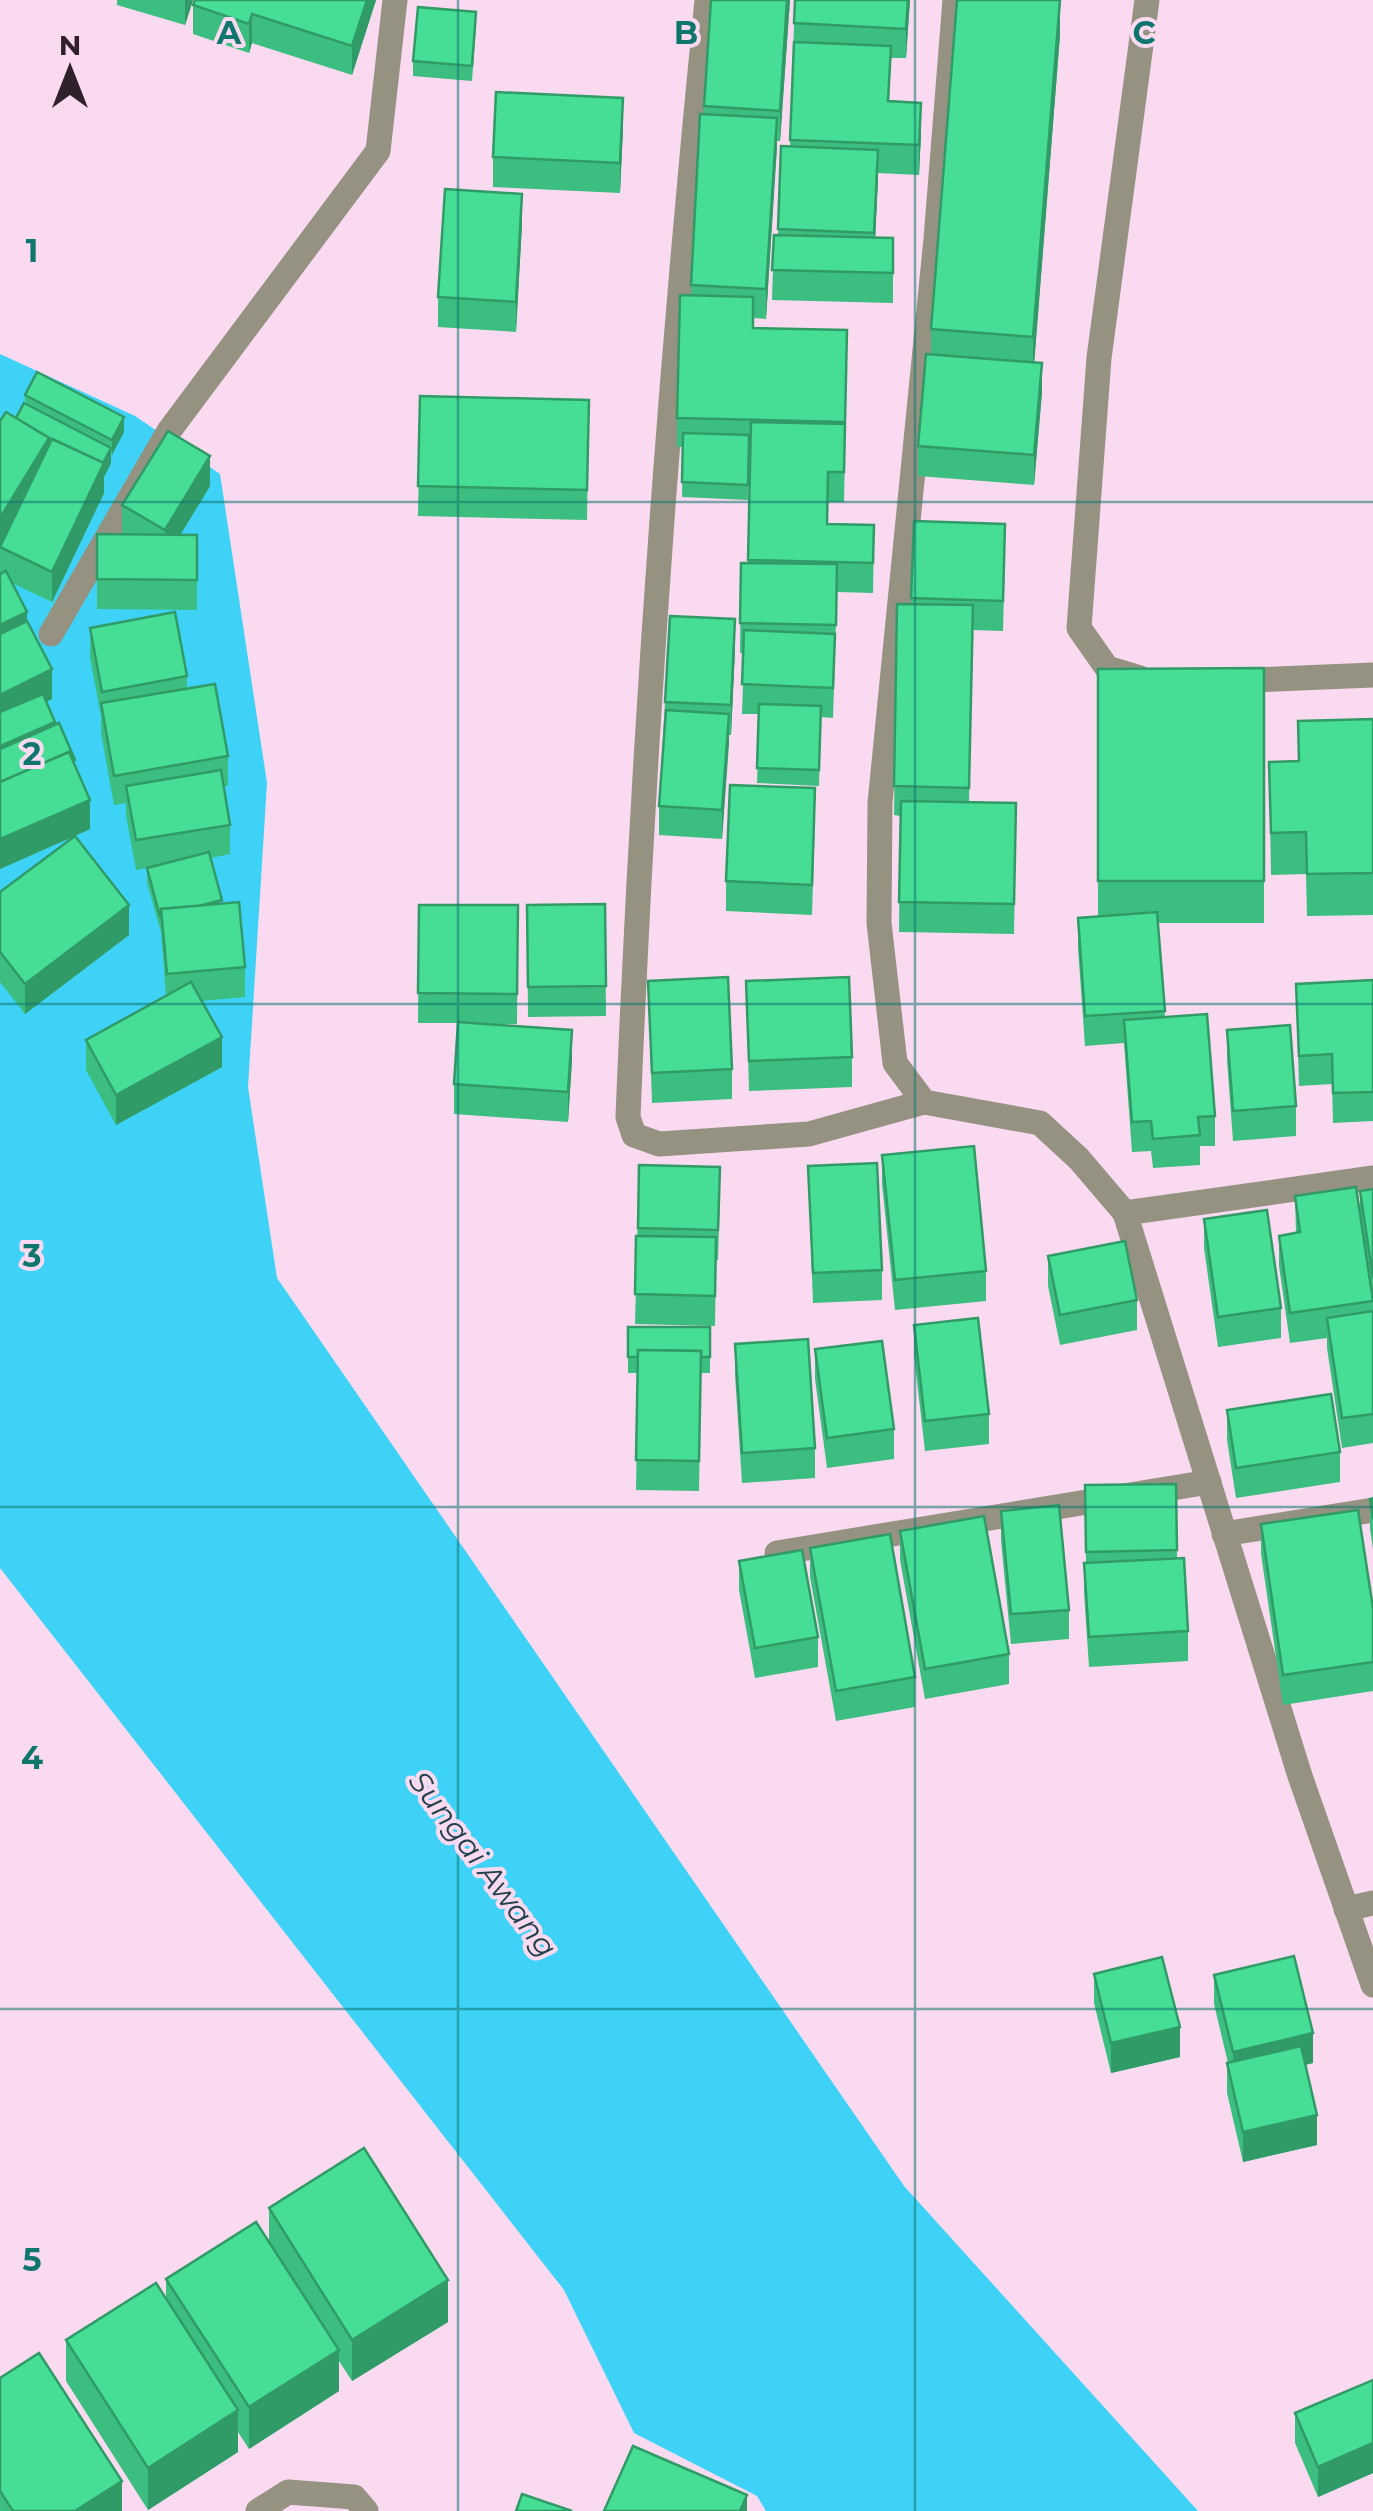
<svg xmlns="http://www.w3.org/2000/svg" width="1373" height="2511" font-family="Montserrat,sans-serif">
<style>
.water{fill:#3dd2f6}
.lines{fill:none;stroke-linecap:round;stroke-linejoin:round}
.minor{stroke:#959281;stroke-width:25}
.wall{fill:#3cbe80}
.shaded-wall{fill:#319b68}
.building{fill:#46dd95;stroke:#319b68;stroke-width:2.5}
.grid{fill:none;stroke:#0f766e;stroke-width:2.5;stroke-opacity:0.55}
.labels{text-anchor:middle;dominant-baseline:central;stroke-width:8;stroke-linejoin:round;paint-order:stroke}
.water-label{font-size:30px;font-style:italic;fill:#23414a;stroke:#fadaf0}
.grid-label{font-size:32px;text-anchor:middle;font-weight:bold;fill:#0f766e;stroke:#fadaf0;stroke-width:8;stroke-linejoin:round;paint-order:stroke}
</style>
<rect width="100%" height="100%" fill="#fadaf0"/>
<path class="water" d="M0 354 135 416 220 474 267 783 248 1087 277 1278 904 2186 1198 2511H766L757 2496 634 2433 564 2290 0 1568Z"/>
<g class="lines">
<g class="minor">
<path d="M707 0C670 371 643 744 628 1117L634 1135 659 1144 809 1134 924 1102 1040 1123 1079 1159 1125 1213 1300 1776 1373 1985"/>
<path d="M51 634 169 431 378 151 395 0"/>
<path d="M1140 678 1107 668 1079 628 1099 358 1147 0"/>
<path d="M1229 681 1373 675"/>
<path d="M924 1102 895 1063 879 923 880 803 936 239 955 0"/>
<path d="M1125 1213 1373 1178"/>
<path d="M1224 1534 1373 1510"/>
<path d="M777 1553 1209 1482"/>
<path d="M1346 1909 1373 1903"/>
<path d="M258 2511 288 2492 354 2497 366 2511"/>
</g>
</g>
<g class="wall">
<path d="M117 0H193L185 25 117 5Z"/>
<path d="M195 0H376L352 75 252 43 249 53 193 34V5Z"/>
<path d="M711 0H790L780 141H777L766 319 753 318V328L847 360 844 502H828L827 524 874 525 873 593 837 592 833 718 821 717 819 786 757 783 759 714H742L744 653H740L741 563H748L751 449H749L748 500 682 497 683 447H677V418L691 295Z"/>
<path d="M910 0 906 58H891L889 102 921 133 919 175 878 173 875 238H893V303L772 300 774 235H778L781 146 790 147 794 23Z"/>
<path d="M476 27 472 81 413 76V61Z"/>
<path d="M1060 35 1034 362 1042 392 1034 485 918 476V446L931 354V329Z"/>
<path d="M623 128 620 193 493 187V157Z"/>
<path d="M522 224 516 332 438 327V297Z"/>
<path d="M25 395 124 432 111 455V463L104 477V493L52 602 12 583 27 621 52 699 46 702 55 725 75 765 90 829 75 836 129 935 25 1014 0 982V892L73 837 0 869V421L16 418 25 403Z"/>
<path d="M420 396 589 400 587 520 418 516Z"/>
<path d="M210 486 180 535H197V610L97 609V534L122 535V505Z"/>
<path d="M914 521 1005 554 1003 631 973 630 969 802 1016 803 1014 934 899 932 900 816 894 815 897 604H911Z"/>
<path d="M90 628 187 676V689L228 756V786H224L230 825V854L211 858 222 904 245 967V997L202 1001 222 1067 116 1125 86 1070V1040L166 996 161 932 147 883V868L136 870 126 815V803L114 805 101 733V716L90 658Z"/>
<path d="M735 649 731 735H729L722 839 659 835V806L665 702Z"/>
<path d="M1264 668V923H1158L1165 1017 1215 1116V1146H1200V1165L1153 1168 1151 1151 1132 1152 1124 1043 1085 1046 1078 948V918L1098 917V669Z"/>
<path d="M1373 719V915L1307 916 1306 874 1271 875 1269 762 1298 761V721Z"/>
<path d="M815 817 812 915 726 911V881Z"/>
<path d="M605 904 606 1016 528 1017 527 905Z"/>
<path d="M419 905H518L517 1024H479L572 1060 568 1122 454 1114V1084L458 1023H418Z"/>
<path d="M1373 980V1121L1333 1123 1332 1084 1299 1086 1296 984Z"/>
<path d="M648 981 732 1069V1099L652 1103Z"/>
<path d="M746 981 852 1057V1087L749 1091Z"/>
<path d="M1227 1030 1296 1106V1136L1233 1141 1227 1060Z"/>
<path d="M882 1155 986 1271V1301L895 1310 882 1184Z"/>
<path d="M639 1165 720 1196 718 1260H716L715 1326 635 1324Z"/>
<path d="M808 1166 882 1270V1300L813 1303Z"/>
<path d="M1373 1189V1443L1342 1448 1327 1348V1338L1290 1343 1279 1266V1236L1296 1233 1295 1196 1360 1214V1191Z"/>
<path d="M1204 1219 1281 1308V1338L1218 1347 1204 1248Z"/>
<path d="M1048 1256 1137 1300V1330L1060 1345 1048 1286Z"/>
<path d="M914 1325 989 1414V1444L925 1451 914 1355Z"/>
<path d="M628 1327H710V1373H701L699 1491 636 1490 638 1373H628Z"/>
<path d="M735 1344 815 1448V1478L742 1483 735 1374Z"/>
<path d="M815 1349 894 1429V1459L827 1468 815 1379Z"/>
<path d="M1227 1410 1340 1452V1482L1236 1498 1227 1440Z"/>
<path d="M1176 1484 1177 1558 1188 1631V1661L1089 1667 1084 1592V1563H1086L1085 1485Z"/>
<path d="M1373 1498V1549L1370 1529V1499Z"/>
<path d="M1001 1511 1069 1610V1639L1011 1644 1001 1541Z"/>
<path d="M1261 1524 1373 1608V1691L1283 1705 1261 1554Z"/>
<path d="M900 1531 1009 1654V1684L925 1699 900 1560Z"/>
<path d="M810 1548 915 1677V1707L836 1721 810 1577Z"/>
<path d="M739 1561 818 1637V1667L755 1678 739 1590Z"/>
<path d="M1094 1974 1180 2057 1111 2073 1094 2003Z"/>
<path d="M1214 1975 1313 2063 1305 2065 1317 2145 1243 2162 1227 2093V2063H1228L1214 2004Z"/>
<path d="M269 2208 448 2322 352 2381 339 2361V2391L249 2449 238 2432V2452L148 2510 66 2381V2340L166 2298V2279L269 2242Z"/>
<path d="M0 2378 122 2511H0Z"/>
<path d="M1373 2380V2473L1318 2497 1295 2443V2413Z"/>
</g>
<g class="shaded-wall">
<path d="M185 0H193L185 25Z"/>
<path d="M367 0H376L352 75V46Z"/>
<path d="M787 0H790L780 141V111Z"/>
<path d="M908 0H910L906 58V29Z"/>
<path d="M1060 0V35L1033 379V337Z"/>
<path d="M252 14V43L249 53V24Z"/>
<path d="M623 98V128L620 193V163Z"/>
<path d="M921 103V133L919 175V145Z"/>
<path d="M777 118V148L766 319V289Z"/>
<path d="M878 150V180L874 263V233Z"/>
<path d="M522 194V224L516 332V302Z"/>
<path d="M1042 363V392L1034 485V455Z"/>
<path d="M124 417V432L112 455V440Z"/>
<path d="M49 438V467L0 548V518Z"/>
<path d="M111 448V463L104 477V493L52 602V572Z"/>
<path d="M210 456V486L165 560V530Z"/>
<path d="M27 612V642L0 655V625Z"/>
<path d="M735 619V649L731 735V705Z"/>
<path d="M52 669V699L0 724V695Z"/>
<path d="M729 714V744L722 839V810Z"/>
<path d="M55 722V738L0 761V746Z"/>
<path d="M90 800V829L0 869V839Z"/>
<path d="M129 905V935L25 1014V984Z"/>
<path d="M572 1030V1060L568 1122V1092Z"/>
<path d="M222 1037V1067L116 1125V1095Z"/>
<path d="M1180 2027V2057L1111 2073V2043Z"/>
<path d="M1313 2033V2063L1233 2082V2052Z"/>
<path d="M1317 2115V2145L1243 2162V2132Z"/>
<path d="M448 2280V2322L352 2381V2340Z"/>
<path d="M339 2350V2391L249 2449V2407Z"/>
<path d="M238 2410V2452L148 2510V2468Z"/>
<path d="M1373 2443V2473L1318 2497V2467Z"/>
<path d="M122 2481V2511H75Z"/>
<path d="M747 2495V2511H740Z"/>
</g>
<g class="building">
<path d="M195 0H367L352 46 252 14 249 24 193 5Z"/>
<path d="M711 0H787L780 111 704 106Z"/>
<path d="M795 0H908L906 29 794 23Z"/>
<path d="M957 0H1060L1033 337 931 329Z"/>
<path d="M418 7 476 12 472 66 413 61Z"/>
<path d="M794 42 891 46 888 101 921 103 919 145 790 140Z"/>
<path d="M496 92 623 98 620 163 493 157Z"/>
<path d="M700 114 777 118 766 289 691 285Z"/>
<path d="M781 146 878 150 874 233 778 229Z"/>
<path d="M445 189 522 194 516 302 438 297Z"/>
<path d="M774 235 893 238V273L772 270Z"/>
<path d="M680 295 753 297V328L847 330 845 422 677 418Z"/>
<path d="M926 354 1042 363 1034 455 918 446Z"/>
<path d="M37 372 124 417 112 440 25 395Z"/>
<path d="M420 396 589 400 587 490 418 486Z"/>
<path d="M24 403 111 448 103 463 52 439 49 445V438L16 418Z"/>
<path d="M6 412 49 438 0 518V421Z"/>
<path d="M751 422 845 424 844 472H828L827 524 874 525 873 563 748 560Z"/>
<path d="M168 431 210 456 165 530 122 505Z"/>
<path d="M683 433 749 435 748 485 682 482Z"/>
<path d="M52 439 104 463 52 572 0 547Z"/>
<path d="M914 521 1005 524 1003 601 911 598Z"/>
<path d="M97 534 197 535V580L97 579Z"/>
<path d="M741 563 837 564 836 625 740 623Z"/>
<path d="M6 571 27 612 0 625V574Z"/>
<path d="M897 604 973 605 969 788 894 786Z"/>
<path d="M175 612 187 676 102 692 90 628Z"/>
<path d="M670 616 735 619 731 705 665 702Z"/>
<path d="M27 621 52 669 0 695V634Z"/>
<path d="M744 630 835 634 833 688 742 684Z"/>
<path d="M1264 668V881H1098V669Z"/>
<path d="M215 684 228 756 114 776 101 703Z"/>
<path d="M43 694 55 722 0 746V712Z"/>
<path d="M759 704 821 706 819 770 757 768Z"/>
<path d="M666 710 729 714 722 810 659 806Z"/>
<path d="M1373 719V873L1307 874 1306 832 1271 833 1269 762 1299 761 1298 721Z"/>
<path d="M59 723 75 760 73 761 69 752 0 782V749Z"/>
<path d="M69 752 90 800 0 839V782Z"/>
<path d="M221 770 230 825 136 840 126 786Z"/>
<path d="M730 785 815 788 812 885 726 881Z"/>
<path d="M901 801 1016 803 1014 904 899 902Z"/>
<path d="M75 836 129 905 25 984 0 952V892Z"/>
<path d="M209 852 222 900 199 906 161 909 160 917 147 868Z"/>
<path d="M239 902 245 967 167 974 161 909Z"/>
<path d="M605 904 606 986 528 987 527 905Z"/>
<path d="M419 905H518L517 994 418 993Z"/>
<path d="M1157 912 1165 1011 1085 1016 1078 918Z"/>
<path d="M728 977 732 1069 652 1073 648 981Z"/>
<path d="M849 977 852 1057 749 1061 746 981Z"/>
<path d="M1373 980V1092L1333 1093 1332 1054 1299 1056 1296 984Z"/>
<path d="M191 982 222 1037 116 1095 86 1040Z"/>
<path d="M1207 1014 1215 1116 1198 1117 1200 1135 1153 1139 1151 1121 1132 1122 1124 1020Z"/>
<path d="M458 1022 572 1030 568 1092 454 1084Z"/>
<path d="M1290 1025 1296 1106 1233 1111 1227 1030Z"/>
<path d="M974 1146 986 1271 895 1280 882 1155Z"/>
<path d="M877 1163 882 1270 813 1273 808 1166Z"/>
<path d="M639 1165 720 1167 718 1230 638 1228Z"/>
<path d="M1356 1187 1373 1301 1290 1313 1279 1236 1300 1232 1295 1196Z"/>
<path d="M1373 1189V1278L1360 1191Z"/>
<path d="M1267 1210 1281 1308 1218 1317 1204 1219Z"/>
<path d="M636 1236 716 1237 715 1296 635 1294Z"/>
<path d="M1125 1241 1137 1300 1060 1315 1048 1256Z"/>
<path d="M1373 1311V1414L1342 1418 1327 1318Z"/>
<path d="M978 1318 989 1414 925 1421 914 1325Z"/>
<path d="M628 1327H710V1357H701V1351L638 1350V1357H628Z"/>
<path d="M808 1339 815 1448 742 1453 735 1344Z"/>
<path d="M882 1341 894 1429 827 1438 815 1349Z"/>
<path d="M638 1350 701 1351 699 1461 636 1460Z"/>
<path d="M1331 1394 1340 1452 1236 1468 1227 1410Z"/>
<path d="M1176 1484 1177 1550 1086 1552 1085 1485Z"/>
<path d="M1373 1498V1519L1370 1499Z"/>
<path d="M1059 1505 1069 1610 1011 1614 1001 1511Z"/>
<path d="M1358 1510 1373 1608V1662L1283 1675 1261 1524Z"/>
<path d="M984 1516 1009 1654 925 1669 900 1531Z"/>
<path d="M890 1534 915 1677 836 1691 810 1548Z"/>
<path d="M802 1550 818 1637 755 1648 739 1561Z"/>
<path d="M1184 1558 1188 1631 1089 1637 1084 1563Z"/>
<path d="M1294 1956 1313 2033 1233 2052 1214 1975Z"/>
<path d="M1162 1957 1180 2027 1111 2043 1094 1974Z"/>
<path d="M1301 2046 1317 2115 1243 2132 1227 2063Z"/>
<path d="M364 2148 448 2280 352 2340 269 2208Z"/>
<path d="M256 2222 339 2350 249 2407 166 2279Z"/>
<path d="M156 2283 238 2410 148 2468 66 2340Z"/>
<path d="M39 2353 122 2481 75 2511H13L0 2491V2378Z"/>
<path d="M1373 2380V2443L1318 2467 1295 2413Z"/>
<path d="M633 2446 747 2495 740 2511H604Z"/>
<path d="M522 2494 572 2511H516Z"/>
</g>
<path class="grid" d="M458 0V2511M915 0V2511M0 502H1373M0 1004H1373M0 1507H1373M0 2009H1373"/>
<g class="labels">
<g class="water-label">
<text transform="translate(483 1864) rotate(53)">Sungai Awang</text>
</g>
</g>
<g class="grid-label">
<text x="229" y="44">A</text>
<text x="686" y="44">B</text>
<text x="1144" y="44">C</text>
<text x="32" y="262">1</text>
<text x="32" y="765">2</text>
<text x="32" y="1267">3</text>
<text x="32" y="1769">4</text>
<text x="32" y="2271">5</text>
</g>
<g transform="translate(70 70)" stroke="#fadaf0" stroke-width="8" paint-order="stroke">
<path d="M0-8L18 38L0 25L-18 38Z" fill="#2f212b"/>
<text y="-15" font-size="28" font-weight="bold" text-anchor="middle" fill="#2f212b">N</text>
</g>
</svg>
